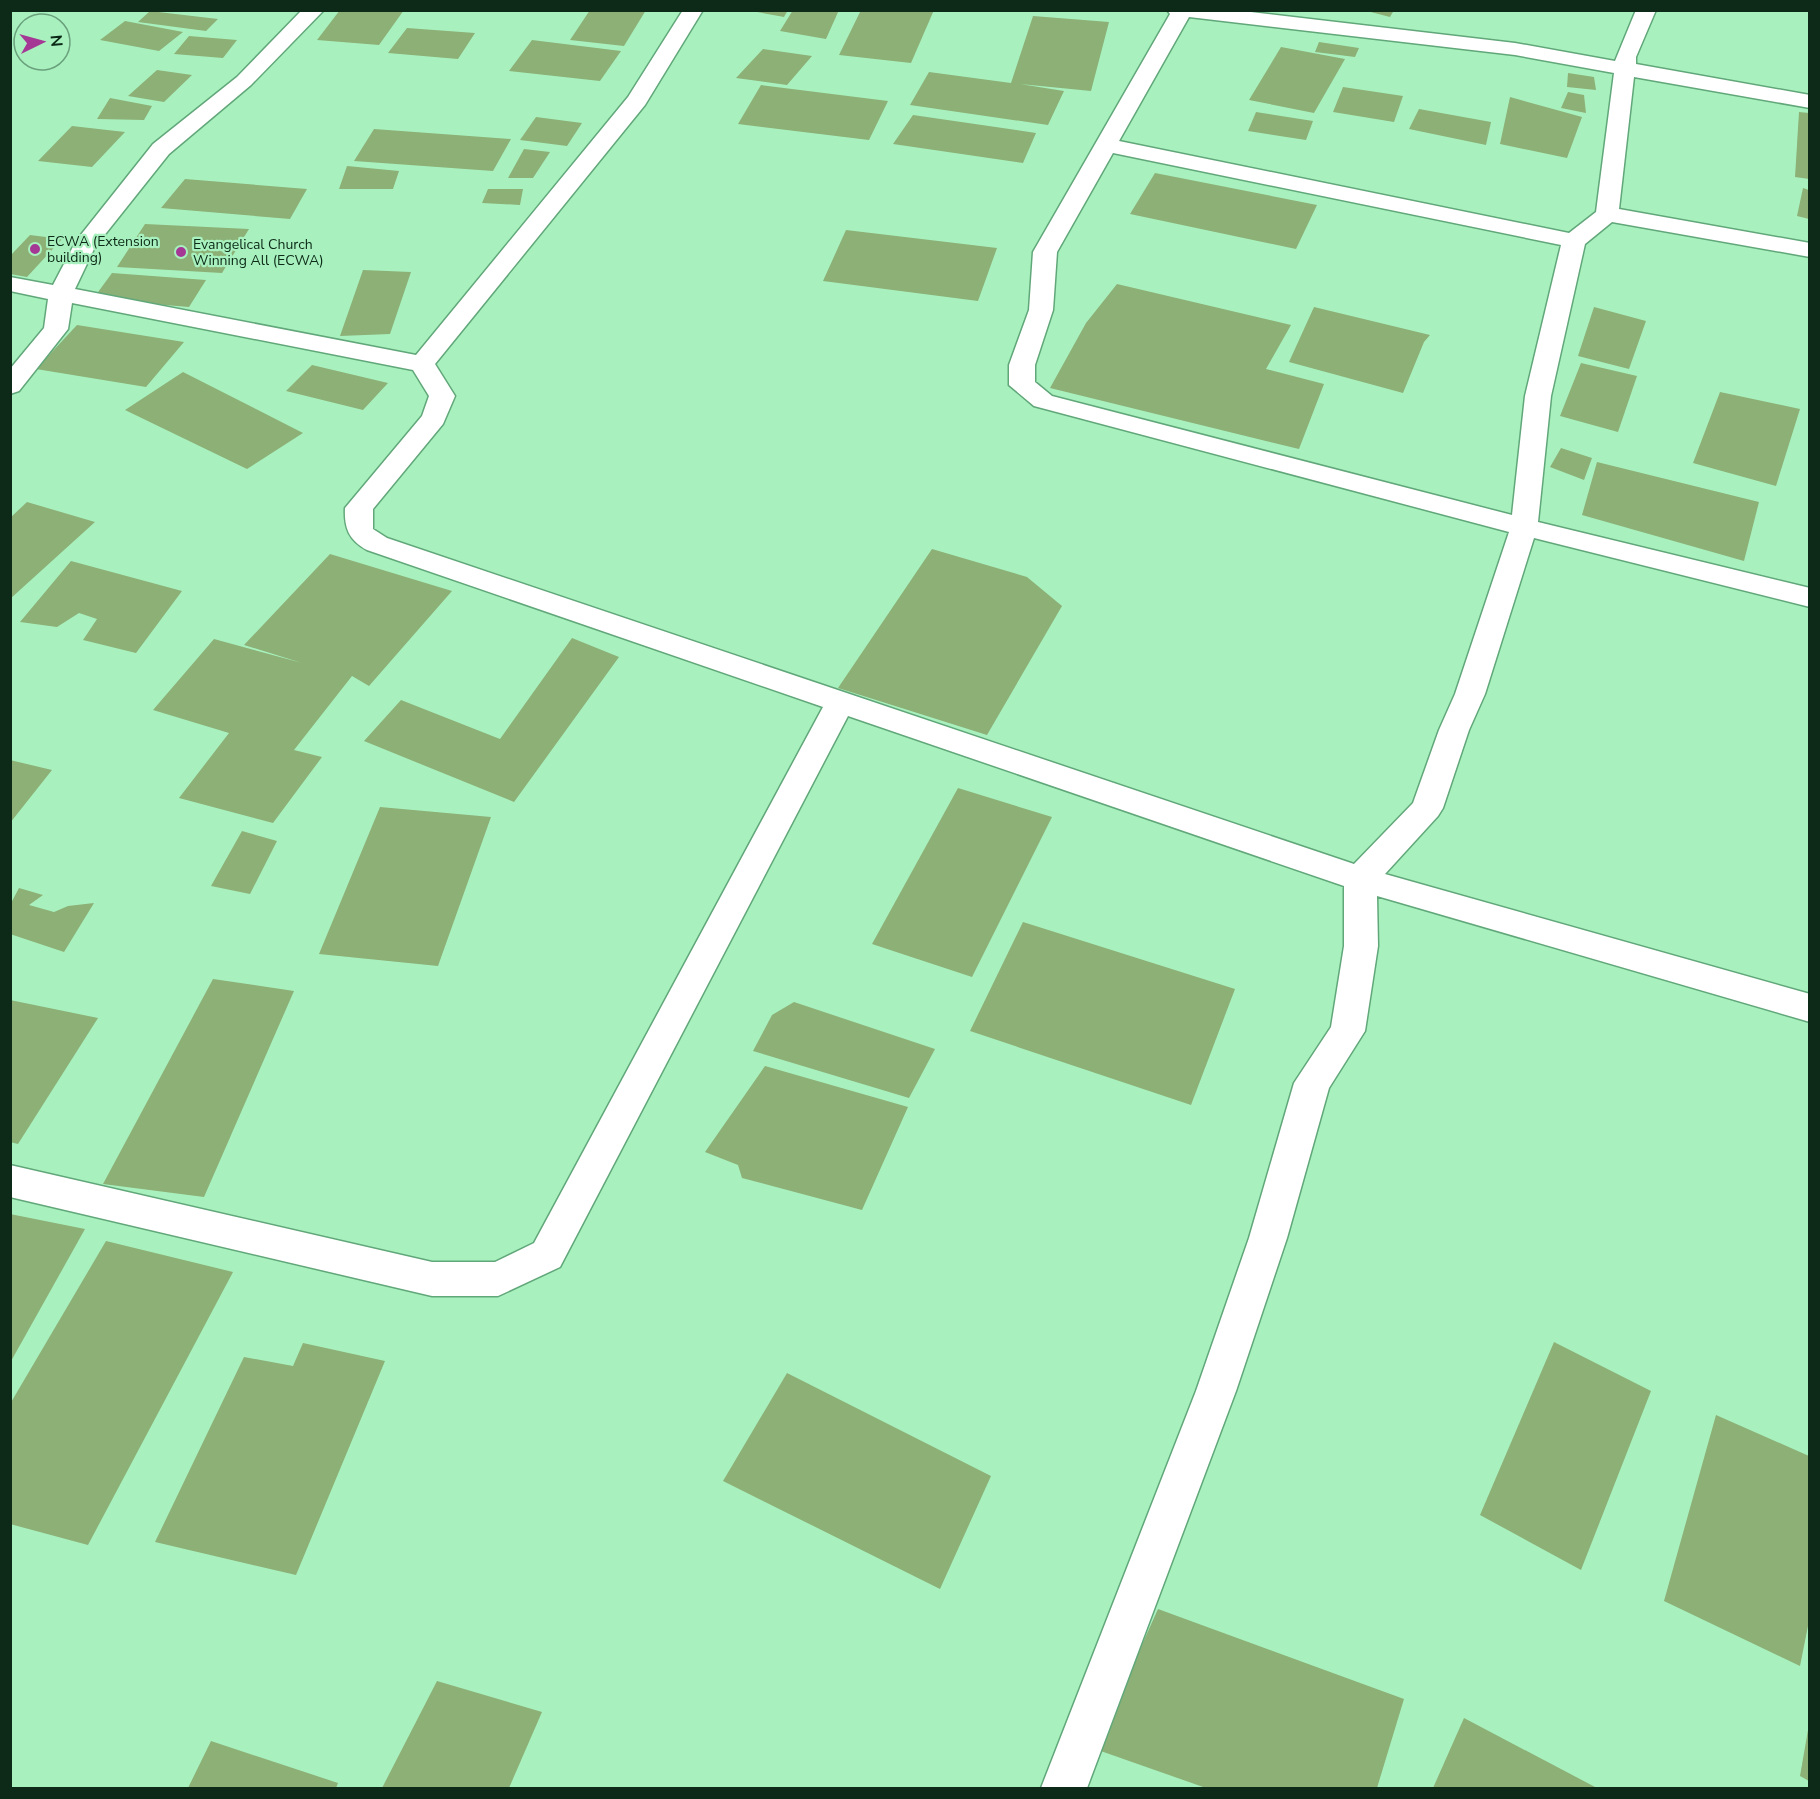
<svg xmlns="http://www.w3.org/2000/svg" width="1820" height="1799" font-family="'Nunito Sans',sans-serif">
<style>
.building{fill:#8cb075}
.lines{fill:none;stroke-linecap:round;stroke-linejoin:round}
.street-casing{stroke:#61a779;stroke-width:3}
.street{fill:#fff;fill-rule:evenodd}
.poi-dot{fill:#a53795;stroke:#a8f1bf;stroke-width:2}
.labels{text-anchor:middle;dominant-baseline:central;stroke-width:4.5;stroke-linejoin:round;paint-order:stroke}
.far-poi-label{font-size:14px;fill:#0c2a17;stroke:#a8f1bf;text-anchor:start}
</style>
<rect width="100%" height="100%" fill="#a8f1bf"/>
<g class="building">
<path d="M340 10H404L379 45 317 40Z"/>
<path d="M590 10H646L624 46 570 40Z"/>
<path d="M746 10H788L784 17Z"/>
<path d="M793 10H839L826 39 780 31Z"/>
<path d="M861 10H934L911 63 839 55Z"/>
<path d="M1363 10H1394L1390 17Z"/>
<path d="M150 11 218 19 206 31 138 22Z"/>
<path d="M1033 16 1109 22 1091 91 1020 84 1064 91 1048 125 910 105 929 72 1011 83Z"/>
<path d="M125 21 183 32 159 51 100 40Z"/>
<path d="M407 28 475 33 458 59 388 53Z"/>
<path d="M189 36 237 40 223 58 174 54Z"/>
<path d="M532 40 621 51 600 81 509 71Z"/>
<path d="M1319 42 1359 48 1355 57 1315 52Z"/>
<path d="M1281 47 1345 59 1314 113 1249 100Z"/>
<path d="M763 49 812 56 787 85 736 78Z"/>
<path d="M157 70 192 75 164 102 128 96Z"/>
<path d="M1568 73 1594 77 1596 90 1567 87Z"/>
<path d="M761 85 888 101 869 140 738 124Z"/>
<path d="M1343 87 1403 96 1394 122 1333 112Z"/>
<path d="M1568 92 1584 95 1586 113 1561 108Z"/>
<path d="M1510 97 1582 117 1567 158 1500 144Z"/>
<path d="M110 98 152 106 144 120 97 119Z"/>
<path d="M1419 109 1491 122 1486 145 1409 129Z"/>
<path d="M1256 112 1313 121 1306 140 1248 131Z"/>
<path d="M1799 112 1809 113V179L1795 177Z"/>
<path d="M913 115 1036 133 1023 163 893 144Z"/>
<path d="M536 117 582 123 567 146 520 140Z"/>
<path d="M72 126 125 132 92 167 38 161Z"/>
<path d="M374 129 511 139 493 171 354 161Z"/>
<path d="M524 149 550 152 533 178H508Z"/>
<path d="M347 166 399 171 393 189H339Z"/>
<path d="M1155 173 1317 205 1296 249 1130 214Z"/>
<path d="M185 179 307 189 290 219 161 208Z"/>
<path d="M1803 188 1809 190V219L1797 216Z"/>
<path d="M488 189H523L520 205 482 203Z"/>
<path d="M145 224 249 229 222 273 117 267Z"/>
<path d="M846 230 997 248 978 301 823 281Z"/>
<path d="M30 235 62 239 27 277 10 274V256Z"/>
<path d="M363 270 411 272 390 334 340 336Z"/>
<path d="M112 273 206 280 189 307 93 299Z"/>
<path d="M1117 284 1291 325 1266 369 1324 384 1299 449 1050 388 1086 323Z"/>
<path d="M1314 307 1430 335 1424 342 1403 393 1289 362Z"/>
<path d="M1594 307 1646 321 1629 369 1578 356Z"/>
<path d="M77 325 184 342 146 387 36 369Z"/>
<path d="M1581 363 1637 376 1618 432 1560 416Z"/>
<path d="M312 365 388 383 363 410 286 391Z"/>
<path d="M183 372 303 433 247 469 125 410Z"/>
<path d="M1720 392 1800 409 1776 486 1693 463Z"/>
<path d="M1561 448 1592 458 1584 480 1550 467Z"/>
<path d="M1597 462 1759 502 1744 561 1582 515Z"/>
<path d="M27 502 95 522 10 599V518Z"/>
<path d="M932 549 1027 577 1062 606 987 735 838 688Z"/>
<path d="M330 554 452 591 369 686 352 676 294 750 322 757 273 823 179 798 229 733 153 710 214 639 302 663 244 645Z"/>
<path d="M71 561 182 591 136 653 83 640 97 619 79 613 57 627 20 622Z"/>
<path d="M572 638 619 657 514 802 364 741 401 700 500 739Z"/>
<path d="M10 760 52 770 10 823Z"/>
<path d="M958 788 1052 817 972 977 872 944Z"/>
<path d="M380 807 491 817 438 966 319 954Z"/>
<path d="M242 831 277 841 250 894 211 886Z"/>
<path d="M19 888 43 895 29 905 54 912 68 906 94 903 64 952 10 934V905Z"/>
<path d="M1023 922 1235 989 1191 1105 970 1031Z"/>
<path d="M213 979 294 991 204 1197 103 1184Z"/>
<path d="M10 1000 98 1018 18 1144 10 1142Z"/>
<path d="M794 1002 935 1049 909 1098 753 1051 772 1015Z"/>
<path d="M765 1066 908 1107 862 1210 742 1178 738 1165 705 1152Z"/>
<path d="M10 1214 85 1229 10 1363Z"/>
<path d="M106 1241 233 1272 88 1545 10 1524V1404Z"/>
<path d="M1554 1342 1651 1391 1581 1570 1480 1515Z"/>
<path d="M303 1343 385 1361 296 1575 155 1542 244 1357 293 1366Z"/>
<path d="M787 1373 991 1476 940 1589 723 1481Z"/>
<path d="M1716 1415 1809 1456V1621L1800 1666 1664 1601Z"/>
<path d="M1158 1609 1404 1699 1377 1788H1206L1095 1749Z"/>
<path d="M437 1681 542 1712 509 1788H382Z"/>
<path d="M1464 1718 1597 1788H1433Z"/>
<path d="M1808 1730H1809V1781L1800 1776Z"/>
<path d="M211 1741 338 1783 336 1788H188Z"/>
</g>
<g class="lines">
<g class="street-casing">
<path id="street" d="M302 10H324L251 85 169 154 95 247 75 289 416 355 628 97 683 10H703L645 105 435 364 455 396 443 424 373 509V529L387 538 1354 864 1413 803 1439 730 1455 694 1509 532 1034 406 1009 385V365L1029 310 1033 252 1170 14 1167 10H1234L1515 43 1615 61 1636 10H1656L1636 57V64L1810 95V108L1634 77 1619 209 1810 243V257L1612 222 1585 244 1551 396 1538 522 1810 588V607L1534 538 1485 694 1469 730 1443 808 1438 816 1385 874 1810 994V1022L1377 896 1378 946 1365 1031 1329 1088 1287 1238 1236 1391 1087 1788H1041L1196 1391 1249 1238 1294 1083 1331 1027 1344 946V886L848 716 560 1267 498 1296H432L10 1197V1165L432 1262H495L534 1243 823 707 367 550C349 540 344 528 345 508L422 416 429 396 413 370 72 303 68 329 19 391 10 394V369L44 328 48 299 10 291V277L53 285 76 241 153 144 237 77ZM1189 17 1515 55 1614 73 1596 212 1569 233 1119 141ZM1113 153 1561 245 1525 396 1512 515 1052 396 1035 382V365L1053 310 1057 252Z"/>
</g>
<use href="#street" class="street"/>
</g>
<g class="poi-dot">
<circle cx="35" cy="249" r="6"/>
<circle cx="181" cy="252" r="6"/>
</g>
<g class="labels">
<g class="far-poi-label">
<text x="47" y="241">ECWA (Extension<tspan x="47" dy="16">building)</tspan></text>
<text x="193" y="244">Evangelical Church<tspan x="193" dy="16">Winning All (ECWA)</tspan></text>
</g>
</g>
<rect width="1820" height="1799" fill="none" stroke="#0c2a17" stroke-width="24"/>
<g transform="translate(42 42) rotate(85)"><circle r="28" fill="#a8f1bf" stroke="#6aa17c" stroke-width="1.5"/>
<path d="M0-4.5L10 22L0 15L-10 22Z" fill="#a53795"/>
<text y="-9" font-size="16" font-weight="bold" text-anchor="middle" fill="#0c2a17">N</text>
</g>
</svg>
